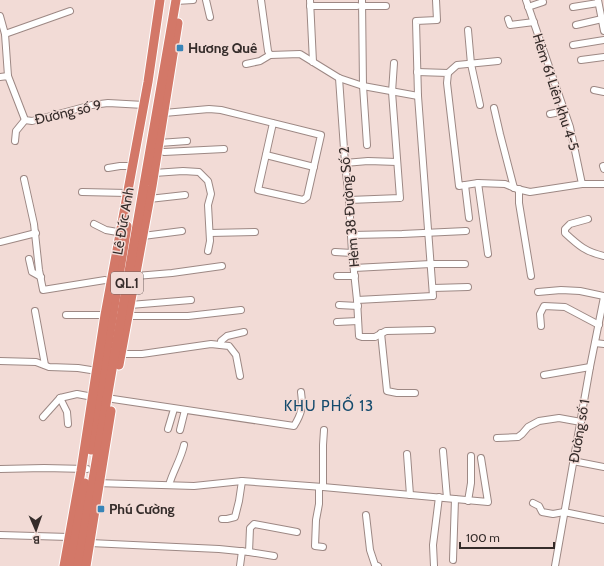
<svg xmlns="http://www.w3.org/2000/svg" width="604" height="566" font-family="Cabin,sans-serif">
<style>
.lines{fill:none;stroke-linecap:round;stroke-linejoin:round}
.minor-casing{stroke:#9d8884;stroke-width:8}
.highway-casing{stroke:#fff;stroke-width:11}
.minor{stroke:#fff;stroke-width:6}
.highway{stroke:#d37868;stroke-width:9}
.poi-dot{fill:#3885b8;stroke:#f2dbd6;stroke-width:1.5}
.labels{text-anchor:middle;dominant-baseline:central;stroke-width:3;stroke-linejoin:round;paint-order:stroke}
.shield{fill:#f2dbd6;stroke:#6e605e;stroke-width:1}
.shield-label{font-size:13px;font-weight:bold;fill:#352c2a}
.poi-label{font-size:14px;font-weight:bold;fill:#352c2a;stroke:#f2dbd6;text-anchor:start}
.street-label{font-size:14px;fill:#352c2a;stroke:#f2dbd6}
.neighbourhood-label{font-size:15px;letter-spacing:1px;fill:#134a6c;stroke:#f2dbd6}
</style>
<rect width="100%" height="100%" fill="#f2dbd6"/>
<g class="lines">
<g class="minor-casing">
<g id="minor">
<path d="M206 0 210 17"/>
<path d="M261 0 268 51 270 55 300 54 339 78 363 86 418 96"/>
<path d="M310 0 313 62"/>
<path d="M362 0 363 86 367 145"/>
<path d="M526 0 570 127 582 184"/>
<path d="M598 0 604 31"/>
<path d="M176 1 193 0"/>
<path d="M310 6H357"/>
<path d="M363 6H386"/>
<path d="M528 7 543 2"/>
<path d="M573 7 598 3"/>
<path d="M0 16 5 34 8 76"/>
<path d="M508 19 510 25 534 22"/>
<path d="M576 25 602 19"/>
<path d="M468 30 471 64 480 105"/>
<path d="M5 34 70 11"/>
<path d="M573 45 604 40"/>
<path d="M581 60 604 57"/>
<path d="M246 64 260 61 270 55"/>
<path d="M417 72 448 73 447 83 459 186 478 183 505 184 517 189 530 192 582 184H604"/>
<path d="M448 73 457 65 498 61"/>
<path d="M0 77 8 76 25 120 32 121 92 105 108 103 144 105"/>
<path d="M339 78 345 163 349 200 352 253 357 300 359 336 362 337H375L386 331 432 330"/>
<path d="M594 90 604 92"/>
<path d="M494 108 500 134 514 188"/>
<path d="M164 113 209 109 221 110 321 135 307 197 303 200 258 190 273 123"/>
<path d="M550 114 565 111"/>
<path d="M15 141 16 131 25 120"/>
<path d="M159 143 187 141"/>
<path d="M158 150 164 152 224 149"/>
<path d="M266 155 314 167"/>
<path d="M345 163 368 161 397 162"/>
<path d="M603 166 604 169"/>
<path d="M108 168 120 166H132"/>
<path d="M154 173 183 171 199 172 208 181 211 194 208 205 210 241 208 251"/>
<path d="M24 179 34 224 39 270 43 290 105 280 111 282"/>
<path d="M478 183 488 254"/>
<path d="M465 185 469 218"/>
<path d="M519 189V203L531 276"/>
<path d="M82 192 127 193"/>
<path d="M149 199 185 195"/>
<path d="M349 200 400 198 392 92 394 63"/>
<path d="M588 219 570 224 565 229V233C579 246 586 252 604 256"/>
<path d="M94 224 106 230 123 233"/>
<path d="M210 233 255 232"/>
<path d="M351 235 402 234 466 231"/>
<path d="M143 236 182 231"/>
<path d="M0 242 36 233"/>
<path d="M335 252 352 253"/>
<path d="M29 259 32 272 41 277"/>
<path d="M354 268 431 264H465"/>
<path d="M136 276 172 273 222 266"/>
<path d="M337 276H355"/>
<path d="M433 288 468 287"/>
<path d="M538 292 561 290 580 291 604 296"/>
<path d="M357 300 433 296 418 96 416 21 437 20 436 0"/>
<path d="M130 305 191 300"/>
<path d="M339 305 358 306"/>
<path d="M35 311 45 365"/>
<path d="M66 315H105"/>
<path d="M125 316H188L241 310"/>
<path d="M337 322 358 321"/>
<path d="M541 326 540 314 544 306 565 307 599 325"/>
<path d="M381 333 387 391 397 393H415"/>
<path d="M595 343 604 344"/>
<path d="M221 345V341L227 336 244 332"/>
<path d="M118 354H142L211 344 229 346 236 355 240 376"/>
<path d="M0 361 36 362 49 367 78 368 97 371"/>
<path d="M544 375 590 367"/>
<path d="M60 398 67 412 68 424"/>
<path d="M113 399 294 426C302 413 303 407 301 392"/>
<path d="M43 417 60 398 77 394 93 397"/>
<path d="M168 429 174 409"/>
<path d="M180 430 185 410"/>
<path d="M497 438 518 437 522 434 528 427 539 421 559 418 581 422"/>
<path d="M443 451 447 498"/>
<path d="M407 454 410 495"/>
<path d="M573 461 604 467"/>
<path d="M0 469 44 468 87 469"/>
<path d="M96 483 194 486 242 481 323 487 488 502 481 458"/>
<path d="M169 485C173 471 181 459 184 445"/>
<path d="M319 487V504L316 520 315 546 323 547"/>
<path d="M323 487V445L324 430"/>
<path d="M468 501 471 483V456"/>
<path d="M533 503 539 506 542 512 553 514 564 512 604 520"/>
<path d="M366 515 370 550 375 565 378 566"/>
<path d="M222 519H227L235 517 239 501 242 481"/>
<path d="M0 535 69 537"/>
<path d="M90 543 219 549 249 552 274 556"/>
<path d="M249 552 250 528 254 524 297 532"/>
<path d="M453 560 455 499"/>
<path d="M240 566 242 551"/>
<path d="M434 566 433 545 439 497"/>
<path d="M555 566 590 367 604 297"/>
</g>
</g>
<g class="highway-casing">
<g id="highway">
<path d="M119 365 152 186 178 23"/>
<path d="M91 450 127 226"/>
<path d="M64 566 81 471 105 315 148 82 160 0"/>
<path d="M70 566 85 483"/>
<path d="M78 566 176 0"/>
<path d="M86 566 111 411"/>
</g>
</g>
<use href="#minor" class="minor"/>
<use href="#highway" class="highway"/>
</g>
<g class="poi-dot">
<rect x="176" y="44" width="8" height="8" rx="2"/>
<rect x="97" y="505" width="8" height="8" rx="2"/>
</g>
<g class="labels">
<rect class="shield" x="111" y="272" width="32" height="22" rx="3"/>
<g class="shield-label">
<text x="127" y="283">QL.1</text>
</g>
<g class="poi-label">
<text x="188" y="48">Hương Quê</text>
<text x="109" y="509">Phú Cường</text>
</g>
<g class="street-label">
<text transform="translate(556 92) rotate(72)">Hẻm 61 Liên khu 4-5</text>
<text transform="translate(68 112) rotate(-13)">Đường số 9</text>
<text transform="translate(349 207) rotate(-95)">Hẻm 38 Đường Số 2</text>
<text transform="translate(123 221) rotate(-80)">Lê Đức Anh</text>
<text transform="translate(579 431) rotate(-80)">Đường số 1</text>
</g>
<g class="neighbourhood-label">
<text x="329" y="406">KHU PHỐ 13</text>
</g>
</g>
<g transform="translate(36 530) rotate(178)" stroke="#f2dbd6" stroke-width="3" paint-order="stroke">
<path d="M0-3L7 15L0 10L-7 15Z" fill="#352c2a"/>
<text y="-6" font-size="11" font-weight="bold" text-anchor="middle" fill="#352c2a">B</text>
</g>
<path d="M460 542v6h94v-6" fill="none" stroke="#352c2a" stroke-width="2"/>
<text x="466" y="542" font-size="12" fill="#352c2a" stroke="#f2dbd6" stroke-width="3" paint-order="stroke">100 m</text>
</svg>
